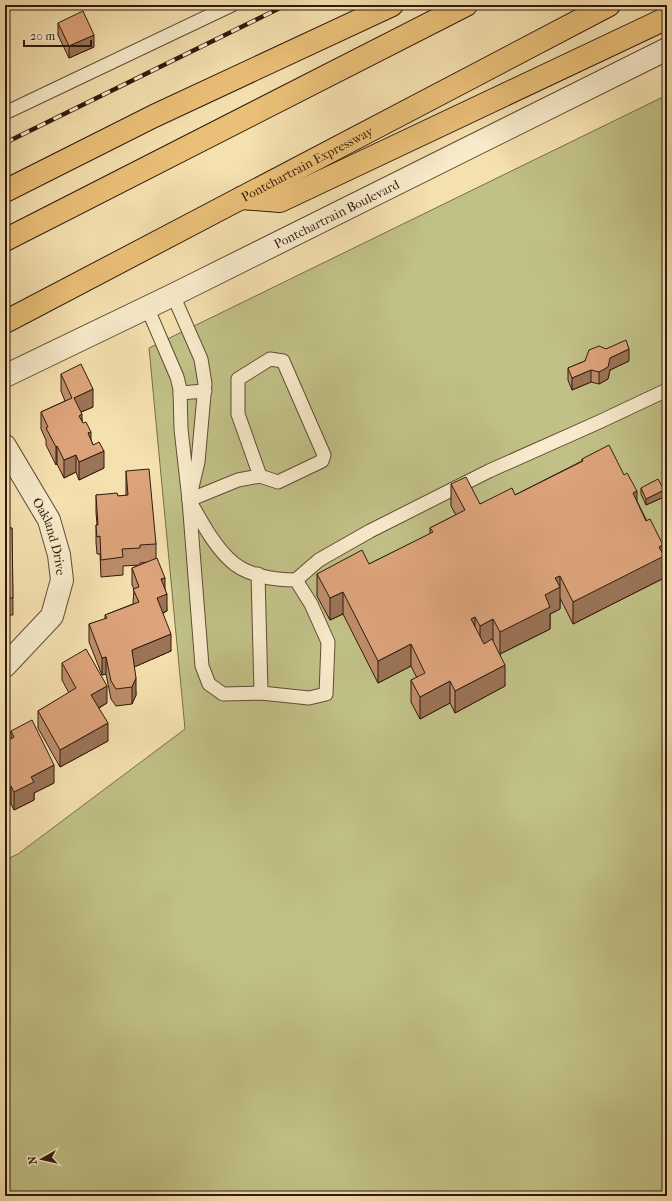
<svg xmlns="http://www.w3.org/2000/svg" width="672" height="1201" font-family="'IM FELL French Canon',serif">
<style>
.green{fill:#c1c187;stroke:#786e4a}
.lines{fill:none;stroke-linecap:round;stroke-linejoin:round}
.service-casing{stroke:#614c35;stroke-width:15}
.minor-casing{stroke:#614c35;stroke-width:24}
.tertiary-casing{stroke:#614c35;stroke-width:24}
.motorway-casing{stroke:#301a0c;stroke-width:24}
.service{stroke:#f8ebcb;stroke-width:13}
.minor{stroke:#f8ebcb;stroke-width:22}
.tertiary{stroke:#f8ebcb;stroke-width:22}
.motorway{stroke:#eac078;stroke-width:22}
.rail-casing{stroke:#301a0c;stroke-width:4.5}
.rail{stroke:#f8ebcb;stroke-width:3;stroke-dasharray:9;stroke-linecap:butt}
.wall{fill:#be8d6a;stroke:#301a0c}
.shaded-wall{fill:#9b7356;stroke:#301a0c}
.building{fill:#dda47b;stroke:#301a0c}
.labels{text-anchor:middle;dominant-baseline:central;stroke-width:3;stroke-linejoin:round;paint-order:stroke}
.street-label{font-size:13px;fill:#301a0c;stroke:#f8ebcb}
</style>
<rect width="100%" height="100%" fill="#f5e0af"/>
<filter id="stains"><feTurbulence type="fractalNoise" baseFrequency=".005" numOctaves="4"/><feColorMatrix values="0 0 0 0 .2 0 0 0 0 .09 0 0 0 0 .02 0 0 0 .5 -.17"/></filter>
<radialGradient id="worn" r=".72"><stop offset=".6" stop-color="#630" stop-opacity="0"/><stop offset="1" stop-color="#630" stop-opacity=".3"/></radialGradient>
<path class="green" d="M667 95V1196H5V860L18 854 185 729 149 348Z"/>
<g class="lines">
<g class="service-casing">
<g id="service">
<path d="M5 113 232 5"/>
<path d="M147 307 177 377 180 389 181 429 189 500 198 462 205 384 201 359 173 295"/>
<path d="M180 393 205 391"/>
<path d="M189 500C201 520 212 543 229 559 245 576 275 580 296 580L311 604 328 642 326 694 309 698 261 693 223 694 209 684 202 666Z"/>
<path d="M189 500 238 480 260 476 278 482 322 461 324 455 283 361 270 359 238 379V414L260 476"/>
<path d="M258 574 261 693"/>
<path d="M296 580 319 560 370 531 489 471 599 422 667 390"/>
</g>
</g>
<g class="minor-casing">
<g id="minor">
<path id="s1" d="M5 446 49 520 59 555 62 580 52 616 5 666"/>
</g>
</g>
<g class="tertiary-casing">
<g id="tertiary">
<path id="s2" d="M5 376 173 295 667 49"/>
</g>
</g>
<g class="motorway-casing">
<g id="motorway">
<path d="M5 191 154 116 392 5"/>
<path d="M241 198 280 201 667 18"/>
<path d="M5 240 466 5"/>
<path id="s3" d="M5 322 609 5"/>
</g>
</g>
<use href="#service" class="service"/>
<use href="#minor" class="minor"/>
<use href="#tertiary" class="tertiary"/>
<use href="#motorway" class="motorway"/>
<g class="rail-casing">
<path id="rail" d="M5 143 286 5"/>
</g>
<use href="#rail" class="rail"/>
</g>
<g class="wall">
<path d="M58 23 94 47 69 58 58 35Z"/>
<path d="M606 349 629 361 610 370 608 379 599 384 591 382 572 390 568 380V368L585 361Z"/>
<path d="M61 374 93 407 81 412 82 421 104 468 79 480 76 472 64 478 57 464 56 465 46 445V440L41 429V412L65 401 61 391Z"/>
<path d="M582 459 637 501 663 554 664 578 573 624 560 598V609L550 614V629L500 654 505 686 455 713 450 703 420 719 411 702V680L417 678 411 666 378 683 343 614 330 620 317 596V574L369 564 430 534V528L456 515 451 506V484L480 504 515 495 582 461Z"/>
<path d="M126 471 156 544V559L165 589 167 611 163 613 171 651 134 667 136 695 132 704 116 706 111 699 106 674 102 675 89 642V624L105 619V615L133 604 134 589 132 585V568L149 562 140 563V565L123 566V575L101 577 100 554H97L96 542V525H97L96 512V495L118 496H126Z"/>
<path d="M641 488 664 497 646 505 641 494Z"/>
<path d="M5 528H12L13 615H5Z"/>
<path d="M62 663 107 703 99 708 108 741 60 767 38 728V711L69 693 62 680Z"/>
<path d="M11 731 54 783 34 793V800L14 810 11 804 5 807 11 739Z"/>
</g>
<g class="shaded-wall">
<path d="M94 35V47L69 58V46Z"/>
<path d="M629 349V361L610 370 608 379 599 384V372L610 358Z"/>
<path d="M591 370V382L572 390V378Z"/>
<path d="M93 389V407L74 415V398Z"/>
<path d="M82 414V431L79 416Z"/>
<path d="M91 432V449L88 433Z"/>
<path d="M57 446V464L56 465V447Z"/>
<path d="M104 451V468L79 480V462Z"/>
<path d="M76 455V472L64 478V460Z"/>
<path d="M664 490V497L646 505V499Z"/>
<path d="M637 491V513L633 493Z"/>
<path d="M663 545V557L664 556V578L573 624V602L659 547Z"/>
<path d="M560 576V609L550 614V629L500 654V632L545 595 555 578Z"/>
<path d="M165 578V595L167 594V611L157 615V598L161 579Z"/>
<path d="M343 592V614L330 620V598Z"/>
<path d="M475 617V639L471 619Z"/>
<path d="M493 619V641L480 647V626Z"/>
<path d="M171 634V651L132 668V650Z"/>
<path d="M411 644V666L378 683V661Z"/>
<path d="M106 657V674L102 675V658Z"/>
<path d="M505 665V686L455 713V691Z"/>
<path d="M136 678V695L132 704V687Z"/>
<path d="M450 681V703L420 719V697Z"/>
<path d="M107 686V703L91 712V695Z"/>
<path d="M108 723V741L60 767V750Z"/>
<path d="M54 765V783L34 793V800L14 810V792L31 777Z"/>
<path d="M11 786V804L5 807V789Z"/>
</g>
<g class="building">
<path d="M83 11 94 35 69 46 58 23Z"/>
<path d="M626 340 629 349 610 358 608 367 599 372 591 370 572 378 568 368 585 361 589 350 599 346 606 349Z"/>
<path d="M81 364 93 389 74 398 82 414 79 416 83 423 86 422 91 432 88 433 93 445 99 442 104 451 79 462 76 455 64 460 57 446 56 447 46 428 48 427 41 412 72 398 61 374Z"/>
<path d="M609 445 624 475 627 473 637 491 633 493 646 521 650 519 663 545 659 547 664 556 573 602 560 576 555 578 560 587 545 595 550 607 500 632 493 619 480 626 475 617 471 619 484 644 492 639 505 665 455 691 450 681 420 697 411 680 425 673 411 644 378 661 343 592 330 598 317 574 362 550 369 564 433 532 430 528 465 510 451 484 466 477 480 504 512 488 515 495 583 461 582 459Z"/>
<path d="M149 469 156 544 140 545V548L122 549 123 557 101 560 100 536 97 537 96 525H98L96 495 117 493 118 496 128 495 126 471Z"/>
<path d="M658 479 664 490 646 499 641 488Z"/>
<path d="M5 528H12L13 598H5Z"/>
<path d="M157 558 165 578 161 579 167 594 157 598 171 634 132 650 136 678 132 687 116 689 111 681 106 657 102 658 89 624 107 618 105 615 139 602 133 589 139 587 132 568Z"/>
<path d="M86 649 107 686 91 695 108 723 60 750 38 711 76 688 62 663Z"/>
<path d="M32 720 54 765 31 777 34 782 14 792 11 786 5 789V742L14 737 11 731Z"/>
</g>
<g class="labels">
<g class="street-label">
<text stroke="none"><textPath href="#s3" startOffset="341">Pontchartrain Expressway</textPath></text>
<text stroke="none"><textPath href="#s2" startOffset="369">Pontchartrain Boulevard</textPath></text>
<text stroke="none"><textPath href="#s1" startOffset="102">Oakland Drive</textPath></text>
</g>
</g>
<rect width="672" height="1201" fill="none" stroke="#f5e0af" stroke-width="20"/>
<rect x="6" y="6" width="660" height="1189" fill="none" stroke="#301a0c" stroke-width="2"/>
<rect x="10" y="10" width="652" height="1181" fill="none" stroke="#301a0c"/>
<g transform="translate(42 1159) rotate(262)" stroke="#f8ebcb" stroke-width="3" paint-order="stroke">
<path d="M0-3L7 15L0 10L-7 15Z" fill="#301a0c"/>
<text y="-6" font-size="11" font-weight="bold" text-anchor="middle" fill="#301a0c">N</text>
</g>
<path d="M24 40v6h67v-6" fill="none" stroke="#301a0c" stroke-width="2"/>
<text x="30" y="40" font-size="12" fill="#301a0c" stroke="#f8ebcb" stroke-width="3" paint-order="stroke">20 m</text>
<rect width="100%" height="100%" filter="url(#stains)"/>
<rect width="100%" height="100%" fill="url(#worn)"/>
</svg>
